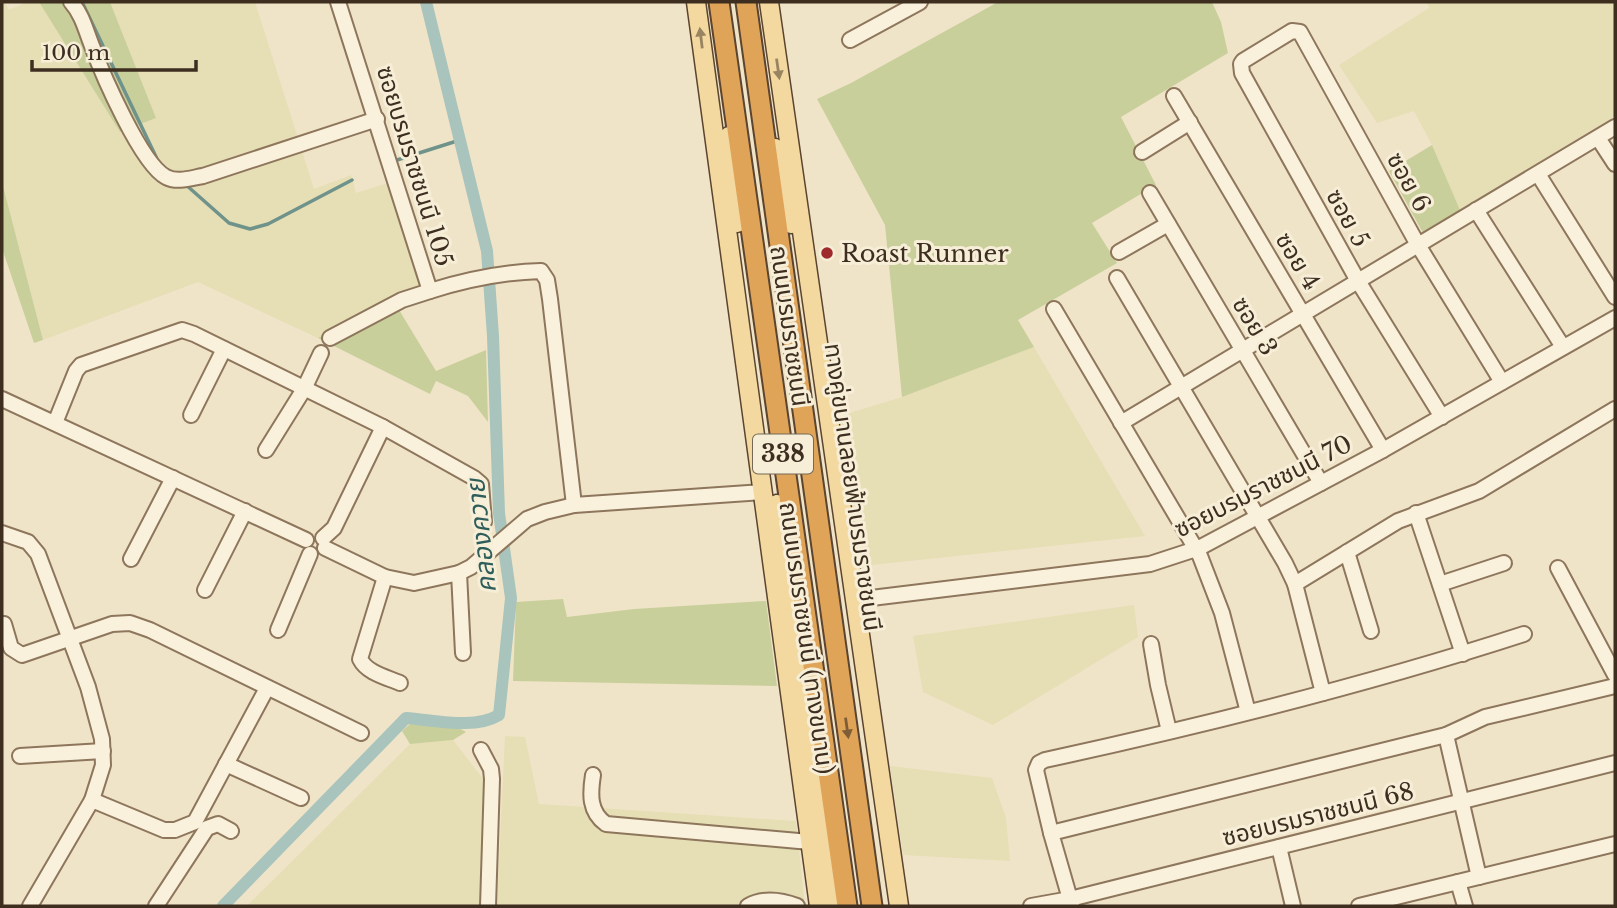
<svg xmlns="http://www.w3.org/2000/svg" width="1617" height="908" font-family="'Libre Baskerville','Noto Sans Thai',serif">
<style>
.farmland{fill:#e6deb5}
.green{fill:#c9cf9b}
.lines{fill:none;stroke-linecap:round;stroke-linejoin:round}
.stream{stroke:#6f938a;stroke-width:3.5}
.canal{stroke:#a9c4bc;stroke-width:12}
.minor-casing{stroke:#8d765c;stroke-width:18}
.major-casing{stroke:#5b4430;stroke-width:21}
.highway-casing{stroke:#5b4430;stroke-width:23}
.minor{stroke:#faf1dc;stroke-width:14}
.major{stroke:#f3d9a0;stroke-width:18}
.highway{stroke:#e0a458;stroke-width:19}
.oneway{fill:#988460}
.oneway2{fill:#7e5d36}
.poi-dot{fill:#9e2a2b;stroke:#f7eed8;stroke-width:2.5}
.labels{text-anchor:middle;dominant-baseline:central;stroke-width:6;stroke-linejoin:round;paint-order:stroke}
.shield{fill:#f7eed8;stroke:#756857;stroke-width:2}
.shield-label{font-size:23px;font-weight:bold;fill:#3d2e20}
.street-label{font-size:24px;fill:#3d2e20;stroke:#f7eed8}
.poi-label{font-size:24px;fill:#3d2e20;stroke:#f7eed8;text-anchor:start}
.water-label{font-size:26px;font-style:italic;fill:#2f5d5a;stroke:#f7eed8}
</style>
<rect width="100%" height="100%" fill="#f0e4c8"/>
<g class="farmland">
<path d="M2 2H5L9 10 27 2H39L120 132 156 118 110 2H255L314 189 351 175 356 193 388 183 422 286 318 338 198 282 43 340 2 182Z"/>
<path d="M1427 2H1615V116L1460 210 1432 145 1414 111 1377 123 1339 65 1429 8Z"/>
<path d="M1034 347 1145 536 862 566 840 416 902 397Z"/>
<path d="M1134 605 1138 637 993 725 923 692 913 636Z"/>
<path d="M505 736 525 737 539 804 796 821 805 906H497Z"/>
<path d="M453 740 484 780 479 906H247L410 744Z"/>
<path d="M890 766 992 778 1006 818 1010 861 903 855Z"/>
</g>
<g class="green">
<path d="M39 2H110L156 118 120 132Z"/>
<path d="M998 2H1212L1221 22 1228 53 1121 117 1156 185 1092 223 1117 263 1018 320 1034 347 902 397 885 225 817 99 851 83Z"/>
<path d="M1432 145 1460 210 1423 233 1389 171Z"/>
<path d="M2 182 43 340 34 343 2 248Z"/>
<path d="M393 300 436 371 486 350 488 422 468 396 436 381 430 394 318 338Z"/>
<path d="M563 599 567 617 634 609 766 601 777 686 513 681 516 602Z"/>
<path d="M410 724 454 725 466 732 453 740 410 744 402 731Z"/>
</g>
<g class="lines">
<g class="stream">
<path d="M82 2 158 161"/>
<path d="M397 160 460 140"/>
<path d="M185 184 229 223 250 229 268 224 352 180"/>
</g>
<path class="canal" d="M223 906 406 718C435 720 474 730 499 715L511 598 499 513 493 336 487 251 426 2"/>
<g class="minor-casing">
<g id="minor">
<path d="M71 2C82 14 86 31 92 46 102 73 141 164 166 177 177 183 191 178 203 176L377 119"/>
<path d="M338 2 430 291C465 280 505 272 541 271L547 280 550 299 574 505"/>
<path d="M850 40 920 2"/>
<path d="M1174 96 1383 450"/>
<path d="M1598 138 1615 164"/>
<path d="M1142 152 1190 122"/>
<path d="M1538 174 1615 297"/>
<path d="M1150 193 1321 483"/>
<path d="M1476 210 1563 347"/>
<path d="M1119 252 1168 224"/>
<path d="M1117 278 1285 563 1295 584 1323 693"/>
<path d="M1054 309 1200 556 1222 613 1248 712"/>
<path d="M330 338 402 300 430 291"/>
<path d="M2 399 306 540"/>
<path d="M191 415 224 349"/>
<path d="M1442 417 1358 281 1242 73 1241 64 1243 61 1292 31 1300 32 1418 245 1502 382"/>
<path d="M55 423 76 371 81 365 182 330 194 334 383 427 474 478 481 484 484 522"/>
<path d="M1121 423 1615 127"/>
<path d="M266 450 304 389 321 353"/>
<path d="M1416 513 1463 654"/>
<path d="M2 533 28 542 38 554 88 687 102 739 103 765 92 800 30 906"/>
<path d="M323 538 334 528 383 427"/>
<path d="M325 548 385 577 414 583 459 573 471 567 527 519 545 512 574 505 763 492"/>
<path d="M1347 552 1371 631"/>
<path d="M131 559 173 478"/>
<path d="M1558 568 1615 675"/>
<path d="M459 573 463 653"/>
<path d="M385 577 360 659C367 673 386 677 400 683"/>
<path d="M1295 584 1398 521 1479 491 1615 409"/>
<path d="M1440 584 1504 563"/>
<path d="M205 590 245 511"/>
<path d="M855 600 1150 564 1199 548 1383 450 1615 318"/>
<path d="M4 624 11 648 22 655 112 624 130 623 150 630 361 733"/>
<path d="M278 630 310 554"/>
<path d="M1151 644 1158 685 1169 731"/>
<path d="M1446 735 1479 877"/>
<path d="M481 750 491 769 492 779 488 906"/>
<path d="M20 756 103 751"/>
<path d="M226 764 301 798"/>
<path d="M593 775C590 794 589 812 606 824L810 842"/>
<path d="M92 800 164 830H175L195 822 267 688"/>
<path d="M1051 833 1036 770 1039 763 1045 760C1206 725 1367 685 1524 634"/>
<path d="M1279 847 1293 906"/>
<path d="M1458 882 1465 906"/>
<path d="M156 906 207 828 218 824 231 831"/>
<path d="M748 906C764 897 781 900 797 906"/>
<path d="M1031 906 1070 899 1615 763"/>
<path d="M1072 906 1051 833 1446 735 1485 717 1615 686"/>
<path d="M1359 906 1615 844"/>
</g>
</g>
<g class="major-casing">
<g id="major">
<path d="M696 2 819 906"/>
<path d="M769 2 899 906"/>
<path d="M729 136 737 223"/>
<path d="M775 148 791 224"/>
<path d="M777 504 833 906"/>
</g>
</g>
<g class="highway-casing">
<g id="highway">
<path d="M719 2 847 906"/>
<path d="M746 2 872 906"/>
</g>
</g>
<use href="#minor" class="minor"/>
<use href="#major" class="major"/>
<use href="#highway" class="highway"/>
</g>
<defs><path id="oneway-solid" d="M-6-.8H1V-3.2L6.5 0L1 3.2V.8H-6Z" transform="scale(1.75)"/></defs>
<g class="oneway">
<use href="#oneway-solid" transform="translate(701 38) rotate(-97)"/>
<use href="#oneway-solid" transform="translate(778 69) rotate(82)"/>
</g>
<use class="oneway2" href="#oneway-solid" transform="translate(847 728) rotate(82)"/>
<circle class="poi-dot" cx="827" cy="253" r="7"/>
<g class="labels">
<rect class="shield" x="753" y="434.5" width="60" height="39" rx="5"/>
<g class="shield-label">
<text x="783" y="454">338</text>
</g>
<g class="street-label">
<text transform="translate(415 166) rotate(73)">ซอยบรมราชชนนี 105</text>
<text transform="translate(1409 182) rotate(61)">ซอย 6</text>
<text transform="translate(1348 218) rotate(61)">ซอย 5</text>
<text transform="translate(1298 261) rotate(59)">ซอย 4</text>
<text transform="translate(790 326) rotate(82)">ถนนบรมราชชนนี</text>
<text transform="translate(1255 326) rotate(59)">ซอย 3</text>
<text transform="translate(1263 486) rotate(-27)">ซอยบรมราชชนนี 70</text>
<text transform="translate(853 487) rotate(82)">ทางคู่ขนานลอยฟ้าบรมราชชนนี</text>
<text transform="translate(807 638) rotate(82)">ถนนบรมราชชนนี (ทางขนาน)</text>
<text transform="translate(1318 814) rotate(-14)">ซอยบรมราชชนนี 68</text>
</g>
<g class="poi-label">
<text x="841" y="253">Roast Runner</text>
</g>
<g class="water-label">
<text transform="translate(481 536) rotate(-96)">คลองควาย</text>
</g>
</g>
<rect width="1617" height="908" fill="none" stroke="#3d2e20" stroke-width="7"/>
<path d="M32 60v10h164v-10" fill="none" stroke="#3d2e20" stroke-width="3.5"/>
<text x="42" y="60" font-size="21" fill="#3d2e20" stroke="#f7eed8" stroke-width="5" paint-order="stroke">100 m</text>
</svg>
